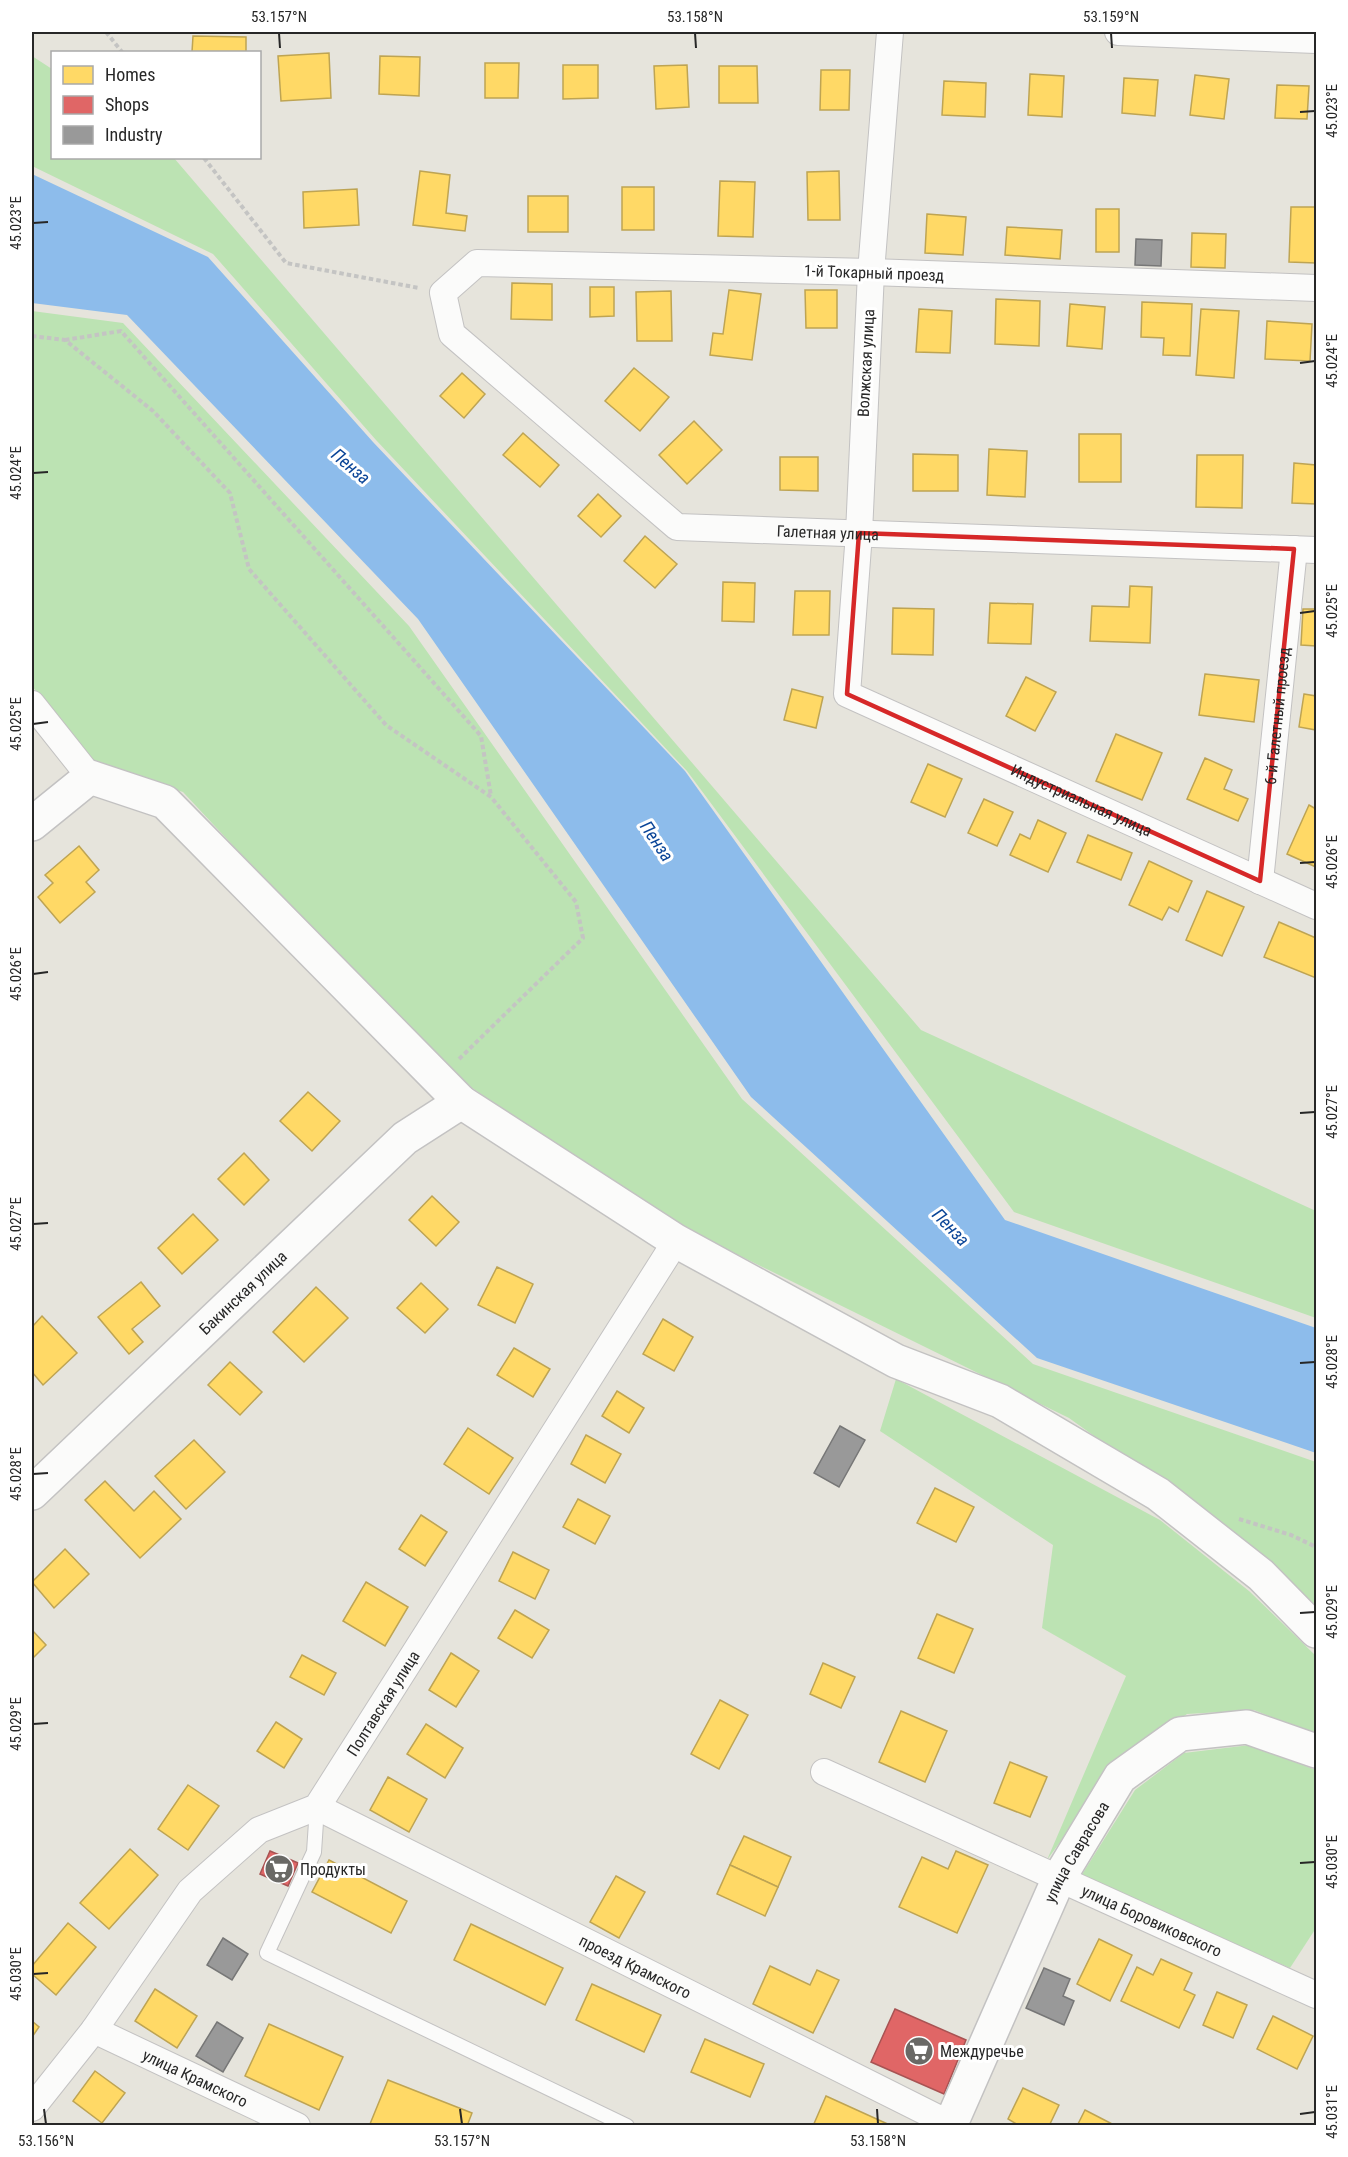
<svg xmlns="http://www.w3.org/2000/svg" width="1348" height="2157" font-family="'Roboto Condensed',sans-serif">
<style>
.green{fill:#bce3b3}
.water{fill:#8dbceb}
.homes{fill:#ffd966;stroke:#bea453;stroke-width:1.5}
.shops{fill:#e06666;stroke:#a85353;stroke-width:1.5}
.industry{fill:#999;stroke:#777;stroke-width:1.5}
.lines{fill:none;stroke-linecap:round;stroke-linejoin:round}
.lane-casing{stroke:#c3c2c2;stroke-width:16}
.street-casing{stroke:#c3c2c2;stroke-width:28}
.secondary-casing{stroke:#c3c2c2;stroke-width:36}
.path{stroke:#c4c4c3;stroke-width:4;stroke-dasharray:4.5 3;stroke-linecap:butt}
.lane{stroke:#fbfbfa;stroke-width:14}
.street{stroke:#fbfbfa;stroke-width:26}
.secondary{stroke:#fbfbfa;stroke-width:33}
.marked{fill:none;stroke:#d62828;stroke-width:4.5;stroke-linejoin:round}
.ticks{fill:none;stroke:#272727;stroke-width:2}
.labels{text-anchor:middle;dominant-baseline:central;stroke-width:6;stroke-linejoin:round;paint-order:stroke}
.street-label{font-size:16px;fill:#272727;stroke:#fff}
.poi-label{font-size:16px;fill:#272727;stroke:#fff;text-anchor:start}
.water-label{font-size:18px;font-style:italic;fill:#0a4598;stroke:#fff}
.neatline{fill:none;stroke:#272727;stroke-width:2}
.ticks-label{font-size:15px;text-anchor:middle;fill:#272727}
</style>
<rect width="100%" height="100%" fill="#e6e4dc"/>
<g class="green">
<path d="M32 56 52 69V158H174L921 1030 1316 1211V1318L1014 1212 687 771 376 440 213 254 32 166Z"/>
<path d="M32 311 123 323 409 626 742 1099 1033 1364 1316 1462V1609L1146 1473 1069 1418 649 1211 435 1062 183 792 95 765 32 686Z"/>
<path d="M896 1379 1160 1520 1249 1591 1316 1656V1735L1254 1710 1187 1714 1114 1768 1047 1860 1126 1676 1042 1628 1053 1545 880 1431Z"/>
<path d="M1250 1745 1316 1770V1928L1290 1968 1081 1876 1135 1790 1184 1753Z"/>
</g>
<path class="water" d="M32 174 208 257 373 442 685 771 1005 1220 1316 1328V1453L1037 1358 751 1097 418 619 127 315 32 303Z"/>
<g class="homes">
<path d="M193 36 246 37V52H192Z"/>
<path d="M329 53 331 98 281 101 278 56Z"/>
<path d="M380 56 420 57 419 96 379 94Z"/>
<path d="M485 63H519L518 98H485Z"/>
<path d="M563 65H598V98L563 99Z"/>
<path d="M687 65 689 107 656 109 654 66Z"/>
<path d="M719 66H757L758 103H719Z"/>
<path d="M821 70H850L849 110H820Z"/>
<path d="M1030 74 1064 76 1062 117 1028 115Z"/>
<path d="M1195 75 1229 79 1224 119 1190 115Z"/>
<path d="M1124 78 1158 80 1155 116 1122 113Z"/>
<path d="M944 81 986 83 985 117 942 115Z"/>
<path d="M1277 85 1309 86 1307 119 1275 118Z"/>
<path d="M420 171 450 175 446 213 467 216 465 231 413 225Z"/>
<path d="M839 171 840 220H808L807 172Z"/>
<path d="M720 181 755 182 753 237 718 236Z"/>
<rect x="622" y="187" width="32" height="43"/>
<path d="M357 189 359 225 304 228 303 192Z"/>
<rect x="528" y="196" width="40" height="36"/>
<path d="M1291 207H1316V263L1289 262Z"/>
<rect x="1096" y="209" width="23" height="43"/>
<path d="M927 214 966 217 963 255 925 253Z"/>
<path d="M1007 227 1062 230 1060 259 1005 255Z"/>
<path d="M1192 233 1226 234 1225 268 1191 267Z"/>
<path d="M512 283 552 284V320L511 319Z"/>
<path d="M590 287H614V316L590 317Z"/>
<path d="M729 290 761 294 752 360 710 355 713 333 723 334Z"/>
<path d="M805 290H837V328H806Z"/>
<path d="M671 291 672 341H637L636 292Z"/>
<path d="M996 299 1040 301 1039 346 995 344Z"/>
<path d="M1142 302 1192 304 1190 356 1163 355 1164 338 1141 337Z"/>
<path d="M1070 304 1105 307 1102 349 1067 346Z"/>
<path d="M919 309 952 311 950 353 916 352Z"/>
<path d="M1201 309 1239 311 1234 378 1196 375Z"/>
<path d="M1267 321 1312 324 1310 361 1265 359Z"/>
<path d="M634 368 669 397 640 431 605 401Z"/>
<path d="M462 373 485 394 464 418 440 396Z"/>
<path d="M694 421 722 450 687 484 659 455Z"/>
<path d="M523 433 559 465 540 487 503 455Z"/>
<rect x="1079" y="434" width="42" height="48"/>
<path d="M989 449 1027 451 1025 497 987 495Z"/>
<path d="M913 454 958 455V491H913Z"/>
<path d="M1197 455H1243L1242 508 1196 507Z"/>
<path d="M780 457H818V491L780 490Z"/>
<path d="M1294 463 1316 465V504L1292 503Z"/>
<path d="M598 494 621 516 601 537 578 516Z"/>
<path d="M645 536 677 564 655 588 624 561Z"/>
<path d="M723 582 755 583 754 622 722 621Z"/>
<path d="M1130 586 1152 587 1150 643 1090 641 1092 606 1129 607Z"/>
<path d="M795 591H830L829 635H793Z"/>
<path d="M990 603 1033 604 1031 644 988 643Z"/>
<path d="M893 608 934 609 933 655 892 654Z"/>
<path d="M1303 609H1316V646L1301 645Z"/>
<path d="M1205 674 1259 680 1254 722 1199 715Z"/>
<path d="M1026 677 1056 692 1035 731 1006 716Z"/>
<path d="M792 689 823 697 816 728 784 720Z"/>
<path d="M1304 694 1316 696V730L1299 727Z"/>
<path d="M1116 734 1162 753 1142 800 1096 781Z"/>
<path d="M1205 758 1232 770 1224 789 1248 799 1238 821 1187 799Z"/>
<path d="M928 764 962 779 945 817 911 802Z"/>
<path d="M984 799 1013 812 997 846 968 833Z"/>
<path d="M1309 805 1316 809V867L1287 854Z"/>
<path d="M1038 820 1066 833 1048 872 1010 855 1020 834 1030 839Z"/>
<path d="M1088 835 1132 853 1121 880 1077 862Z"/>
<path d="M79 846 99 870 86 882 95 892 60 923 38 897 53 883 45 875Z"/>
<path d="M1149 861 1192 881 1178 912 1169 907 1162 920 1129 905Z"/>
<path d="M1207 891 1244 907 1222 956 1186 940Z"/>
<path d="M1279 922 1316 938V978L1264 957Z"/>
<path d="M308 1092 340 1121 312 1151 280 1121Z"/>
<path d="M244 1153 269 1180 244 1205 218 1179Z"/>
<path d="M432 1196 459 1222 436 1246 409 1220Z"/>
<path d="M193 1214 218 1240 182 1274 158 1248Z"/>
<path d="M497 1267 533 1284 515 1323 478 1305Z"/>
<path d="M141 1282 160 1306 132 1329 143 1342 129 1354 98 1317Z"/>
<path d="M421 1283 448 1309 425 1333 397 1308Z"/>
<path d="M316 1287 348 1318 304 1362 273 1332Z"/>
<path d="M42 1316 77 1353 43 1385 32 1372V1327Z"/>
<path d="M663 1319 693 1337 674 1371 643 1354Z"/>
<path d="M514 1348 550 1369 533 1397 497 1375Z"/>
<path d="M230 1362 262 1392 240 1415 208 1385Z"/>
<path d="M617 1391 644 1408 629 1433 602 1416Z"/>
<path d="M468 1428 513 1458 489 1494 444 1464Z"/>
<path d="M586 1435 621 1454 605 1483 571 1464Z"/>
<path d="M194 1440 225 1472 186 1509 155 1476Z"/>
<path d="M105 1481 134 1511 154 1491 181 1519 140 1558 85 1500Z"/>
<path d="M935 1488 974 1507 956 1542 917 1523Z"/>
<path d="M578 1499 610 1516 595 1544 563 1527Z"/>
<path d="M421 1515 447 1532 425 1566 399 1549Z"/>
<path d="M65 1549 89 1574 54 1608 32 1582Z"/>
<path d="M513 1552 549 1570 535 1599 499 1581Z"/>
<path d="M366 1582 408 1607 385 1646 343 1621Z"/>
<path d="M515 1610 549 1630 532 1658 498 1638Z"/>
<path d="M937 1614 973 1629 954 1673 918 1658Z"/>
<path d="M32 1630 46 1645 32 1659Z"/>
<path d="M451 1653 479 1671 456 1707 429 1690Z"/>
<path d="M302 1655 336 1673 324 1695 290 1677Z"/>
<path d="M823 1663 855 1677 841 1708 810 1694Z"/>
<path d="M720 1700 748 1715 719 1769 691 1754Z"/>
<path d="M901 1711 947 1731 925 1782 879 1762Z"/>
<path d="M276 1722 302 1739 284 1768 257 1751Z"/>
<path d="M426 1724 463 1748 445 1778 407 1754Z"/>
<path d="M1010 1762 1047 1777 1030 1817 994 1803Z"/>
<path d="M388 1777 427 1799 409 1832 370 1810Z"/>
<path d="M188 1785 219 1806 188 1850 158 1829Z"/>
<path d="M744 1836 791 1857 778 1887 730 1865Z"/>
<path d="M130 1849 158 1875 109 1929 80 1903Z"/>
<path d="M956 1851 988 1865 957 1933 899 1907 922 1857 948 1869Z"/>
<path d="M329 1860 407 1901 391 1933 312 1892Z"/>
<path d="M730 1865 778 1887 765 1916 717 1894Z"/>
<path d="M616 1876 645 1892 619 1938 590 1922Z"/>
<path d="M68 1923 96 1947 56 1995 32 1974V1966Z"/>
<path d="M471 1924 563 1968 545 2005 454 1960Z"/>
<path d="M1099 1939 1132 1955 1110 2001 1077 1984Z"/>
<path d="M1161 1959 1192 1973 1184 1990 1195 1995 1179 2028 1121 2001 1137 1967 1153 1975Z"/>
<path d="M770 1966 810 1985 817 1970 839 1980 813 2033 753 2004Z"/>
<path d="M592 1984 661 2015 644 2052 576 2020Z"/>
<path d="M155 1989 197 2016 177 2048 135 2021Z"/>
<path d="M1217 1992 1247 2005 1233 2038 1203 2025Z"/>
<path d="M1273 2016 1313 2036 1297 2069 1257 2049Z"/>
<path d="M32 2021 39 2027 32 2037Z"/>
<path d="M269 2024 343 2057 319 2110 245 2076Z"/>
<path d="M705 2039 764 2064 750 2097 691 2072Z"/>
<path d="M95 2071 125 2093 102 2123 73 2101Z"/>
<path d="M388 2080 472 2113 467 2126 370 2124Z"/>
<path d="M1023 2088 1059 2105 1049 2126H1020L1008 2119Z"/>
<path d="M826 2096 892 2126H813Z"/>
<path d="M1085 2110 1116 2126H1077Z"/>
</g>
<g class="shops">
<path d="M270 1851 298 1863 288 1886 260 1874Z"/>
<path d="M895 2009 966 2040 944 2094 871 2062Z"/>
</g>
<g class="industry">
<path d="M1136 239 1162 240 1161 266 1135 265Z"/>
<path d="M840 1426 865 1440 839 1487 814 1473Z"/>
<path d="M223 1938 248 1954 232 1980 207 1965Z"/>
<path d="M1044 1968 1070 1979 1063 1996 1074 2001 1064 2025 1026 2008Z"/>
<path d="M217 2022 243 2038 223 2072 196 2056Z"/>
</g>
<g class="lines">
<g class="lane-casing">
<path id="lane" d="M317 1807 314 1852 267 1953 627 2126"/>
</g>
<g class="street-casing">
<g id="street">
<path id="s1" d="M890 32 871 272 859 533 847 694 1316 906"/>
<path d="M1118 32 1316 40"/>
<path id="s2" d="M1316 288 871 272 477 263 443 293 452 334 677 527 1316 550"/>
<path d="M32 704 90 777"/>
<path id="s3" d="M1260 881 1294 549"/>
<path id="s4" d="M824 1772 1316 1995"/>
<path id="s5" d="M317 1807 954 2126"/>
<path id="s6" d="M94 2030 297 2126"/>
<path id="s7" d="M32 2108 94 2030 190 1891 259 1830 317 1807 676 1241"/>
</g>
</g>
<g class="secondary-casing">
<g id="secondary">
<path d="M32 824 90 777 165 802 461 1102 676 1241 896 1361 1000 1401 1158 1494 1261 1575 1316 1631"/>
<path id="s8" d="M32 1493 405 1138 461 1102"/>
<path id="s9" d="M950 2126 1059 1878 1120 1777 1180 1734 1247 1727 1316 1751"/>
</g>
</g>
<g class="path">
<path d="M106 32 122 52"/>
<path d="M204 158 286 263 419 288"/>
<path d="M32 336 65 340 153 411 230 493 249 569 386 725 491 797 576 902 583 938 458 1060"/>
<path d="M65 340 121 331 481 736 491 796"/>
<path d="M1239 1519 1291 1535 1316 1547"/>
</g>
<use href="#lane" class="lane"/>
<use href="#street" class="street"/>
<use href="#secondary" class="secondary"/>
</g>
<path class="marked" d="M859 533 1294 549 1260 881 847 694Z"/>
<path class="ticks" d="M279 33 280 48M695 33 696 48M1111 33 1112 48M1300 112 1315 111M33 223 48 222M1300 363 1315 361M33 473 48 472M1300 613 1315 611M33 724 48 722M1300 863 1315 862M33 974 48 972M1300 1113 1315 1112M33 1224 48 1223M1300 1363 1315 1362M33 1474 48 1473M1300 1613 1315 1612M33 1724 48 1723M1300 1863 1315 1862M33 1974 48 1973M44 2109 46 2124M460 2109 462 2124M877 2109 878 2124M1300 2114 1315 2112"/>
<defs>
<g id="supermarket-disc" transform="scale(1.5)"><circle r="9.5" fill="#6a6966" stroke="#fff"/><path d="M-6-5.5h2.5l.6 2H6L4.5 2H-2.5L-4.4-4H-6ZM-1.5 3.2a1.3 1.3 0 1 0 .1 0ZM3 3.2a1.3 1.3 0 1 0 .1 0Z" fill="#fff"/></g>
</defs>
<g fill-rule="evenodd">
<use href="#supermarket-disc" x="279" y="1869"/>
<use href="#supermarket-disc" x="919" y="2051"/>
</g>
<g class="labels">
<g class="street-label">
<text transform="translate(874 273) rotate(2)">1-й Токарный проезд</text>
<text transform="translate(866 363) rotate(-87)">Волжская улица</text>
<text stroke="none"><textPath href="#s2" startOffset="1374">Галетная улица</textPath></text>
<text stroke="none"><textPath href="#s3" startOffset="166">6-й Галетный проезд</textPath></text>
<text stroke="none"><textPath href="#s1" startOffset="921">Индустриальная улица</textPath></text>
<text stroke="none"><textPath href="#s8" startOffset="291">Бакинская улица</textPath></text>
<text stroke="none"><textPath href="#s7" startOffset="546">Полтавская улица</textPath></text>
<text stroke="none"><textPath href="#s9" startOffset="302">улица Саврасова</textPath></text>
<text stroke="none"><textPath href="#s4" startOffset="360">улица Боровиковского</textPath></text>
<text stroke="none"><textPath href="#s5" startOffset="356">проезд Крамского</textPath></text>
<text stroke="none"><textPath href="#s6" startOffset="112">улица Крамского</textPath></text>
</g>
<g class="poi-label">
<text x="300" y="1869">Продукты</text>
<text x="940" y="2051">Междуречье</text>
</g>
<g class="water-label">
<text transform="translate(351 466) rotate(40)">Пенза</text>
<text transform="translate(657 841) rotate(56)">Пенза</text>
<text transform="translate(951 1227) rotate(46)">Пенза</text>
</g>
</g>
<rect width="1348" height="2157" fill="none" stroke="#ffffff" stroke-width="66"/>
<rect x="51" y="51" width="210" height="108" fill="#ffffff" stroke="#a9a9a9" stroke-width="1.5"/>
<rect x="63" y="66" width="30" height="18" fill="#ffd966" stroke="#a9a9a9" stroke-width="1.5"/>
<text x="105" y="81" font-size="18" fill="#272727">Homes</text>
<rect x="63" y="96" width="30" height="18" fill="#e06666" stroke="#a9a9a9" stroke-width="1.5"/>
<text x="105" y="111" font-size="18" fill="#272727">Shops</text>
<rect x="63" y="126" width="30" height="18" fill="#999999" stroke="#a9a9a9" stroke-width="1.5"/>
<text x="105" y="141" font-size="18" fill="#272727">Industry</text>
<rect x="33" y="33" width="1282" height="2091" class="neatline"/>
<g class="ticks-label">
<text x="279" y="22">53.157°N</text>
<text x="695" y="22">53.158°N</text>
<text x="1111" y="22">53.159°N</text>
<text transform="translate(1332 111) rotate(-90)" y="5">45.023°E</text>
<text transform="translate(16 223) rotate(-90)" y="5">45.023°E</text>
<text transform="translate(1332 361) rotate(-90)" y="5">45.024°E</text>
<text transform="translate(16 473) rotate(-90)" y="5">45.024°E</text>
<text transform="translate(1332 611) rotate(-90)" y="5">45.025°E</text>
<text transform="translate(16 724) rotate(-90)" y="5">45.025°E</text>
<text transform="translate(1332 862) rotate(-90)" y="5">45.026°E</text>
<text transform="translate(16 974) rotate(-90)" y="5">45.026°E</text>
<text transform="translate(1332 1112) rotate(-90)" y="5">45.027°E</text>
<text transform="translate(16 1224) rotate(-90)" y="5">45.027°E</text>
<text transform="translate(1332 1362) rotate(-90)" y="5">45.028°E</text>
<text transform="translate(16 1474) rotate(-90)" y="5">45.028°E</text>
<text transform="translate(1332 1612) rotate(-90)" y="5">45.029°E</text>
<text transform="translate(16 1724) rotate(-90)" y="5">45.029°E</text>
<text transform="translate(1332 1862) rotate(-90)" y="5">45.030°E</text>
<text transform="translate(16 1974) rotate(-90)" y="5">45.030°E</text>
<text transform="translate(1332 2112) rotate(-90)" y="5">45.031°E</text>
<text x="46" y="2146">53.156°N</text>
<text x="462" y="2146">53.157°N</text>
<text x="878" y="2146">53.158°N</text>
</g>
</svg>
